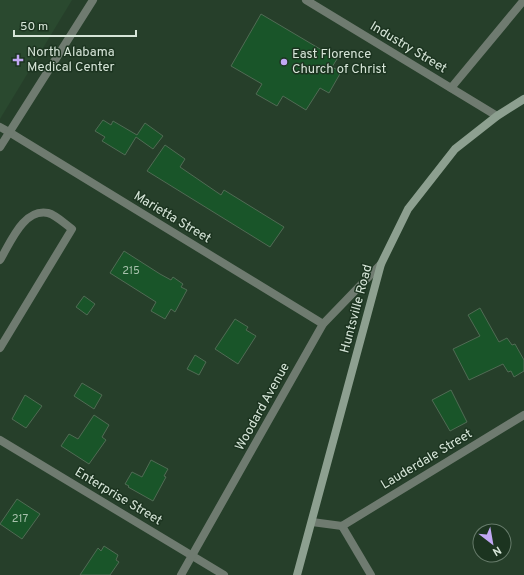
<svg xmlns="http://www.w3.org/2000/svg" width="524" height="575" font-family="Overpass,sans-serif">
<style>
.built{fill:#2a492f}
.building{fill:#195529;stroke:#506b54}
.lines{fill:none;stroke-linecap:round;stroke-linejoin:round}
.lane{stroke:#6f7b70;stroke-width:8}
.street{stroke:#6f7b70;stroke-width:8}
.secondary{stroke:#8da090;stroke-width:8}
.poi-dot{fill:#c1a8f3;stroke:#1c3420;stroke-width:1.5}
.labels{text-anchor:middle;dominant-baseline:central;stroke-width:3;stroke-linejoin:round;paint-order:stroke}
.number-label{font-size:11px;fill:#a7c1ac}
.street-label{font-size:13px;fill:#d6e5d8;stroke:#1c3420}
.poi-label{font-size:13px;fill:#d6e5d8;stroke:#1c3420;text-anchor:start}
</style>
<rect width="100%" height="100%" fill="#263f2a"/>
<path class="built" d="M0 0H72L0 119Z"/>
<g class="building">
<path d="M261 14 337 59 332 67 341 72 329 93 320 88 306 110 283 96 277 106 256 94 262 84 231 66Z"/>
<path d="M103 120 111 125 113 121 137 135 145 123 163 136 153 149 136 137 125 155 102 141 105 137 95 131Z"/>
<path d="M165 145 185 159 180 167 221 195 224 190 284 227 270 247 147 171Z"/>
<path d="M124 251 160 274 171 280 173 277 183 284 181 287 187 290 175 312 171 309 165 319 151 311 156 302 110 273Z"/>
<path d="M84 296 95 304 87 315 76 307Z"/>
<path d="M480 308 499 342 507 338 512 345 515 344 524 360V371L514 377 511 371 508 372 503 364 469 380 453 349 480 336 468 315Z"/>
<path d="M235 319 248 327 246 330 256 336 238 364 215 349Z"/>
<path d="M195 355 206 362 199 375 187 369Z"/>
<path d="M82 383 102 395 94 409 74 396Z"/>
<path d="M451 390 467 422 450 431 432 400Z"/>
<path d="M25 395 42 406 26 428 12 419Z"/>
<path d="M94 415 109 425 102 437 106 440 89 464 61 446 69 434 78 439Z"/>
<path d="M151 460 168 469 164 476 166 477 153 501 128 487 129 486 125 484 132 472 142 477Z"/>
<path d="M17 499 40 514 22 539 0 524Z"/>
<path d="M104 546 118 555 116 560 119 562 110 575H80L98 548 101 551Z"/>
</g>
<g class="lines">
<g class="lane">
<path d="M0 127 9 132"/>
<path d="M0 260C10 244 23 208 48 213 56 215 65 224 72 229L0 348"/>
</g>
<g class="street">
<path d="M306 0 497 116"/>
<path d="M451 88 524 0"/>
<path d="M9 132 323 324"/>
<path d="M0 147 93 0"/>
<path d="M0 440 224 575"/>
<path d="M312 522 342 526"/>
<path d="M342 526 524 415"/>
<path d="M342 526 371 575"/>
<path d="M181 575 323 324 381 264"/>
</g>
<path class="secondary" d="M297 575 381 264 408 209 455 149 497 116 524 99"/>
</g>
<g class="poi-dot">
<path d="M16 54h4v4h4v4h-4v4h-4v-4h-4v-4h4z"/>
<circle cx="284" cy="62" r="4"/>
</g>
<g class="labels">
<g class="number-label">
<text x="131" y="271">215</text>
<text x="20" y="519">217</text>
</g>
<g class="street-label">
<text transform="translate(408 48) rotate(31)">Industry Street</text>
<text transform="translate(172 218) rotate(31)">Marietta Street</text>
<text transform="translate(357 309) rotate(-75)">Huntsville Road</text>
<text transform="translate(263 407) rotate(-61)">Woodard Avenue</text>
<text transform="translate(427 460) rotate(-31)">Lauderdale Street</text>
<text transform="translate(118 497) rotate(31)">Enterprise Street</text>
</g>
<g class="poi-label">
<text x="27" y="53">North Alabama<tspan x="27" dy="15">Medical Center</tspan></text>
<text x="292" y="55">East Florence<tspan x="292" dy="15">Church of Christ</tspan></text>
</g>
</g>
<g transform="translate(492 543) rotate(149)"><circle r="19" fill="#1c3420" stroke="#667b6a"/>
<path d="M0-3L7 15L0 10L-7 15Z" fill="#c1a8f3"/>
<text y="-6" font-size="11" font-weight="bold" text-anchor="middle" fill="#d6e5d8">N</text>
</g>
<path d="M14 30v6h122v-6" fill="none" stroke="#d6e5d8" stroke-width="2"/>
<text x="20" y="30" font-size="12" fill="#d6e5d8" stroke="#1c3420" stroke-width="3" paint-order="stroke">50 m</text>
</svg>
